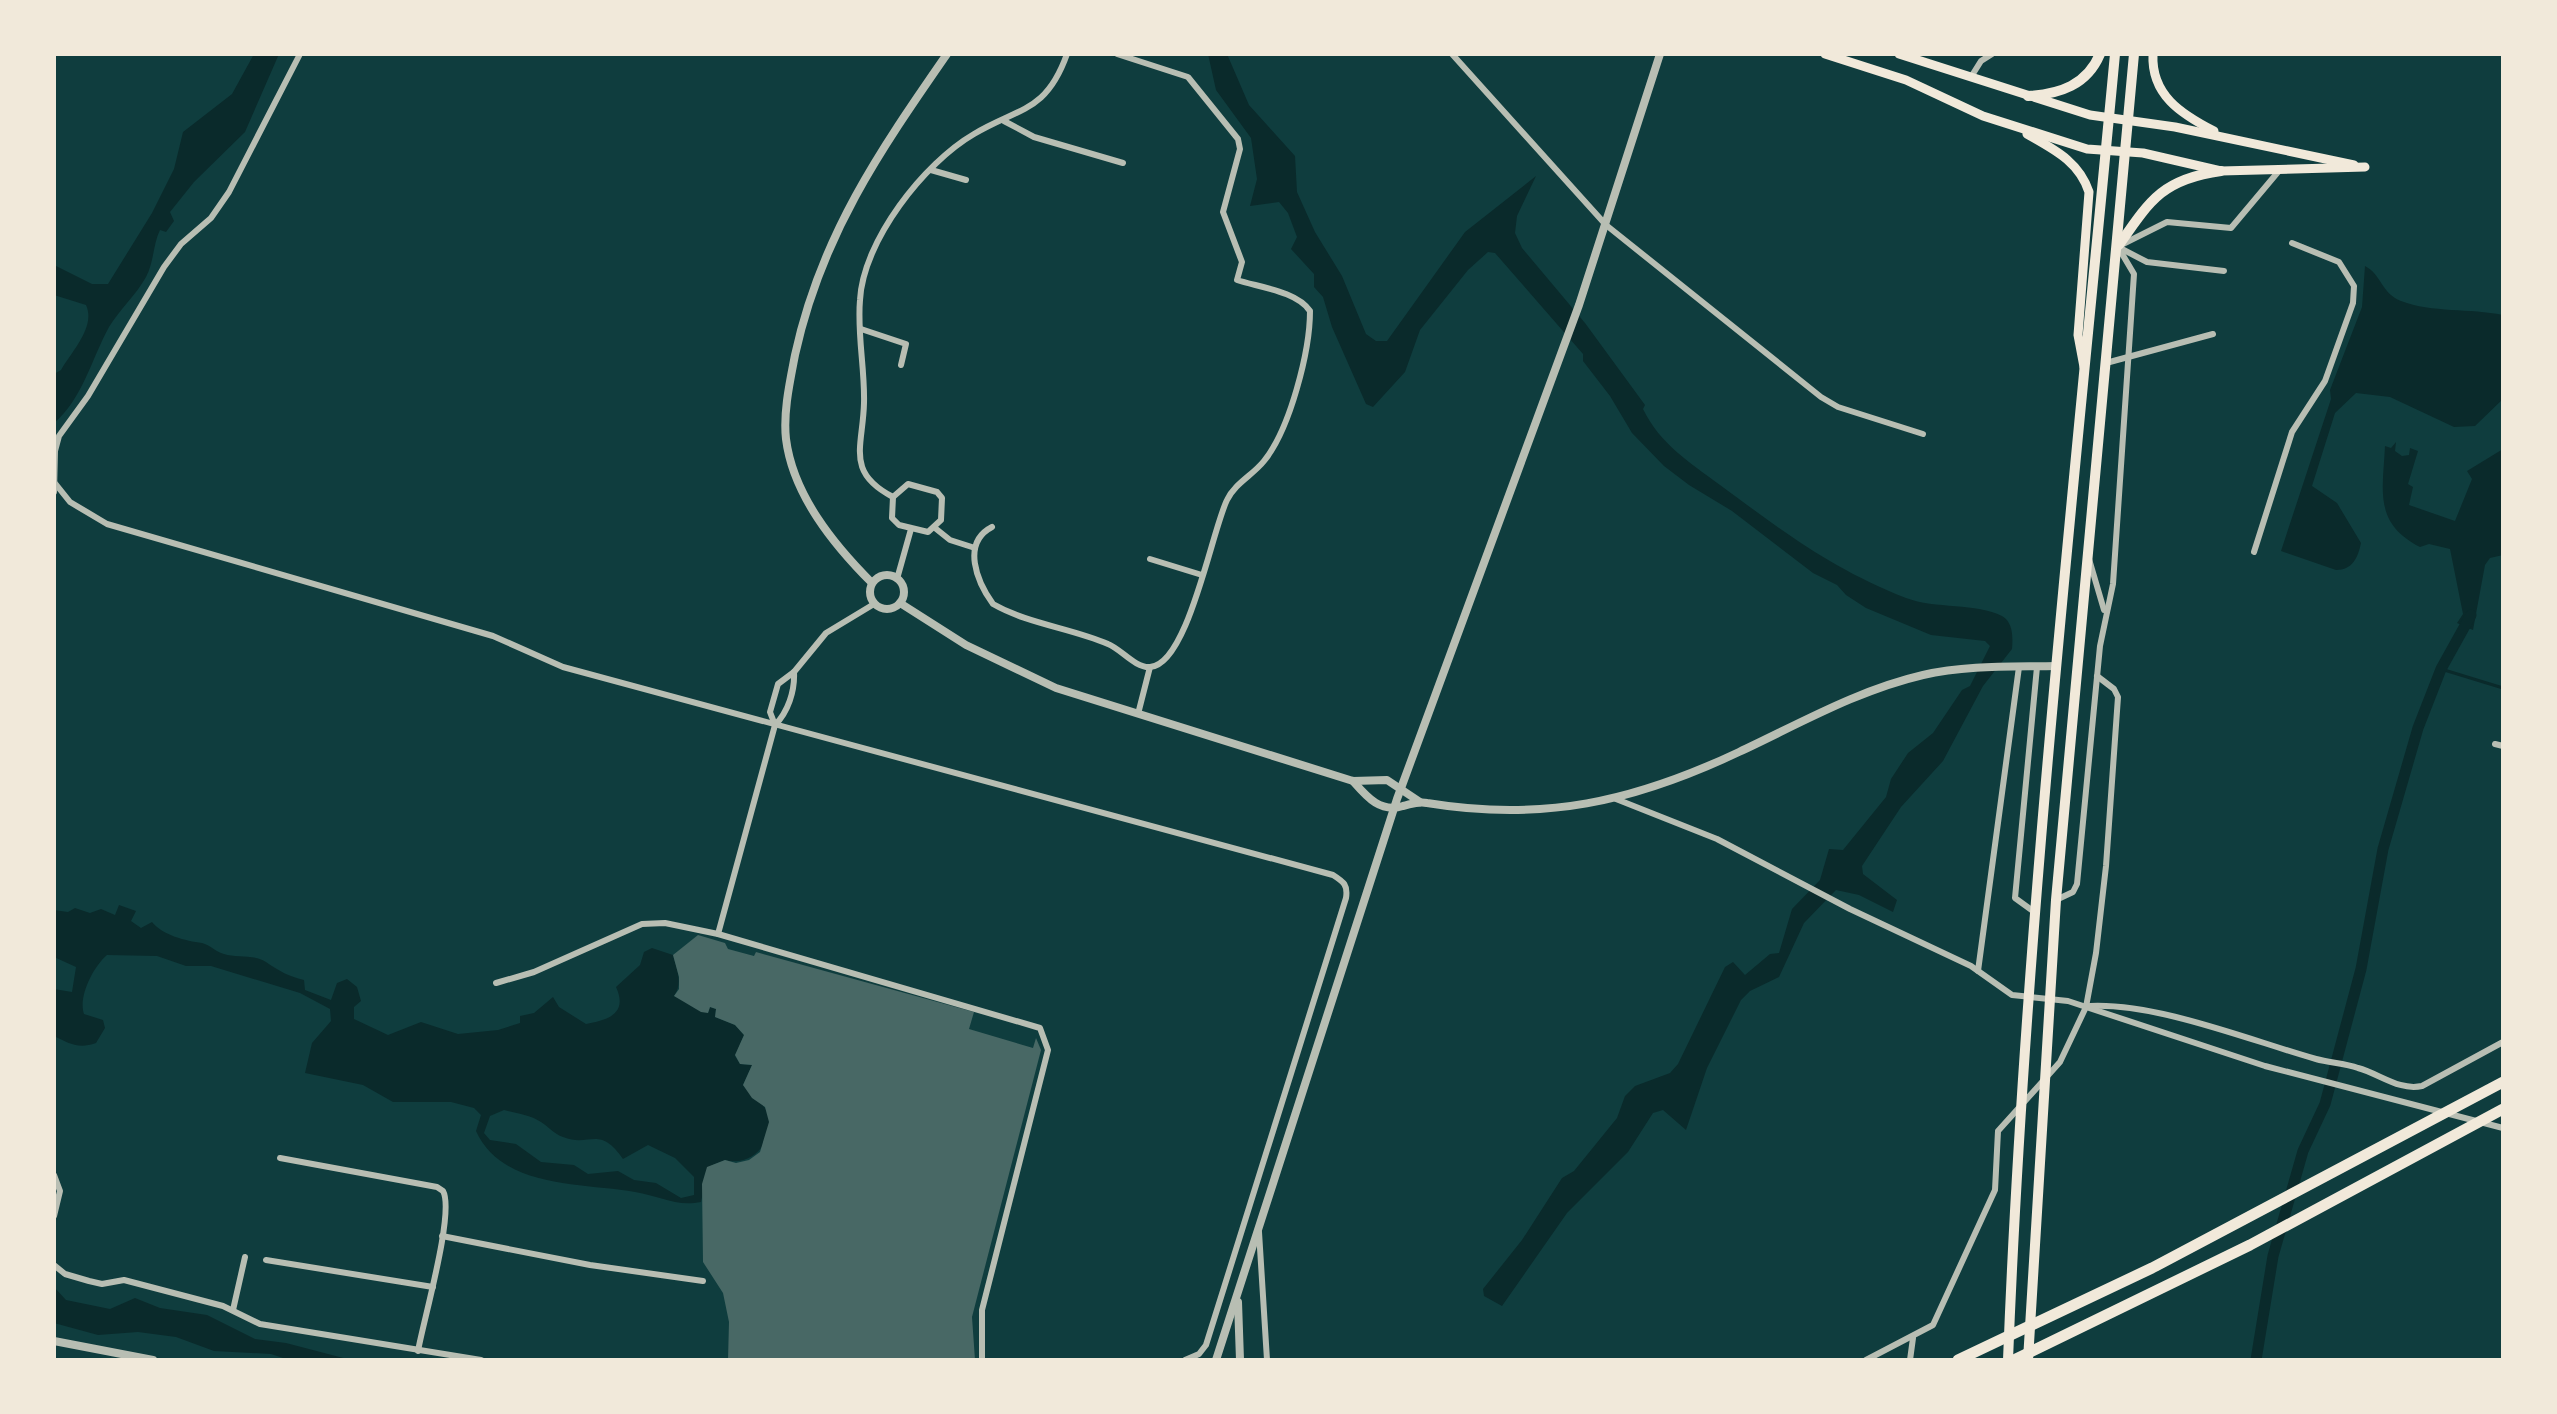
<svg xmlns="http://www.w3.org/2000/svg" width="2557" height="1414" font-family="Quicksand,sans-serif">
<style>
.water{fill:#0a2a2b;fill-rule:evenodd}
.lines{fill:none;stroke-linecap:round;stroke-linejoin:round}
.stream{stroke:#0a2a2b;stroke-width:3}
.canal{stroke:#0a2a2b;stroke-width:11}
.building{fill:#486865}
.minor{stroke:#b8beb3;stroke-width:6}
.tertiary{stroke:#b8beb3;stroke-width:8}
.secondary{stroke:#f1e9da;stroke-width:9}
.primary{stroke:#f1e9da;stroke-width:10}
.motorway{stroke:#f1e9da;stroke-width:11}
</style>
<rect width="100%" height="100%" fill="#0f3d3e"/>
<g class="water">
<path d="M254 54H279L245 132 194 182 170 212 174 221 166 232 160 230C153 244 154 262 146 277 136 295 120 309 109 327 92 358 82 400 54 423V374L61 370C72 351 96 327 86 305L54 295V265L92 284H108L152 213 174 169 183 132 232 94Z"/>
<path d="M1208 54H1227L1249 105 1295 156 1297 192 1315 232 1342 276 1366 334 1376 341H1387L1465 232 1536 176 1517 216 1515 233 1522 248 1585 323 1645 405 1643 409C1660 444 1689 462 1720 485 1784 532 1830 568 1906 598 1935 609 1977 603 2002 616 2013 622 2013 637 2012 649L1983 686 1943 761 1901 807 1862 866 1863 874 1897 900 1893 912 1859 895 1836 890 1804 923 1779 977 1750 991 1741 1000 1707 1068 1686 1130 1663 1110 1653 1113 1628 1152 1567 1213 1502 1306 1484 1296 1483 1289 1522 1240 1562 1178 1574 1171 1617 1118 1625 1096 1635 1086 1670 1073 1678 1064 1725 967 1733 962 1745 975 1770 954 1779 953 1792 909 1820 880 1829 849 1843 850 1886 797 1891 779 1908 753 1933 733 1962 690 1970 686 1990 646 1985 641 1931 635 1866 608 1846 595 1837 585 1813 573 1732 511 1689 485 1664 466 1632 433 1610 396 1583 361V354L1495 253 1488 252 1468 270 1420 330 1405 372 1373 407 1366 404 1332 327 1323 297 1314 287V274L1291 249 1297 237 1288 213 1279 202 1250 206 1257 179 1251 138 1216 90Z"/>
<path d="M2365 266C2381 274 2382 294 2401 301 2432 313 2470 308 2503 315V399L2475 426 2454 427 2390 397 2356 393 2335 413 2312 486 2337 503 2361 543C2358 557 2353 570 2336 570L2281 551 2331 399 2330 390 2362 307Z"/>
<path d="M2396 442 2395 451 2402 456 2409 455 2410 448 2418 451 2408 484 2413 487 2409 505 2455 521 2472 479 2467 471 2503 449V555L2490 558 2485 565 2473 630 2457 623 2463 614 2450 549 2429 544 2420 547C2373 523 2383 490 2385 446L2391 448Z"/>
<path d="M119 905 136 911 131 921 141 928 152 922C162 935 186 941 202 943 210 945 216 952 224 954 236 958 255 954 266 962 279 971 288 976 304 980L305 990 331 1000 337 983 347 979 357 987 361 1001 354 1007V1019L388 1035 421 1022 458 1034 498 1030 520 1023V1016L534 1013 553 997 559 1007 586 1024C609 1020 628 1013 616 987L640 965 644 952 652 948 673 955C677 970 683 983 674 996L708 1013 710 1007 716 1009 715 1017 735 1025 744 1035 735 1056 740 1064 752 1065 743 1085C750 1095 759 1100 765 1108 781 1131 756 1169 725 1160L708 1167 701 1202C676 1207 660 1196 635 1192 583 1183 502 1189 476 1131L481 1115 474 1108 451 1102H393L363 1085 305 1073 312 1043 331 1021 330 1009 300 993 211 966H186L157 956 107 955C93 967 78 997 84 1014L103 1020 105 1028 96 1043C79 1049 70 1044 54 1036V989L72 992 76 967 54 957V910L68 912 75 908 90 913 101 909 115 915ZM504 1110C516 1113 531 1115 541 1122 549 1127 554 1134 563 1137 590 1148 599 1124 623 1159L648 1145 675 1158 694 1177V1195L681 1198 656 1183 634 1180 618 1171 588 1174 574 1165 541 1162 516 1144 490 1140 484 1133 490 1116Z"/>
<path d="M54 1287 66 1300 110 1309 135 1298 160 1308 207 1315 255 1339 286 1343 351 1360H289L271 1354 214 1351 176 1337 138 1332 98 1335 54 1323Z"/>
</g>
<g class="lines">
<path class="stream" d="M2441 669 2503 688"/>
<path class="canal" d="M2256 1360 2273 1256 2303 1151 2325 1104 2361 969 2383 849 2418 728 2441 669 2471 615"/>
</g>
<path class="building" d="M698 935 725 943 728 949 754 956 756 952 974 1012 969 1029 1033 1048 1036 1038 1041 1050 972 1317 975 1360H728L729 1322 723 1293 703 1262 702 1184 707 1167 725 1160 736 1163 749 1160 760 1152 769 1122 765 1107 752 1098 743 1085 752 1065 740 1064 735 1055 744 1035 735 1025 715 1017 716 1009 710 1007 708 1013 701 1012 674 996 679 989V977L673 955Z"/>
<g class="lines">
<g class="minor">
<path d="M1452 54 1606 225 1821 397 1838 407 1923 434"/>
<path d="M1971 77 1981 61 1992 54"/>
<path d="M1004 121 1034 137 1123 163"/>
<path d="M931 170 966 180"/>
<path d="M2121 245 2167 222 2231 228 2278 172"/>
<path d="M2118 247 2147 262 2224 271"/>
<path d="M861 329 906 344 901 365"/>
<path d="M2106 363 2213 334"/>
<path d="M54 482 70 502 107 524 493 636 563 667 1333 875C1344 882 1348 885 1346 898L1206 1345 1199 1354 1185 1360"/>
<path d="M908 484 937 492 942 498 941 520 928 532 899 525 892 518 893 497Z"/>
<path d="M54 492 55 451 59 436 88 396 164 267 181 244 211 218 229 192 300 54"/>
<path d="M893 497C845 472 863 447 864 403 865 369 857 334 860 300 863 241 924 163 974 134 1019 107 1046 113 1067 54"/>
<path d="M992 527C961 543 977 582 993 604 1028 624 1071 628 1108 644 1121 649 1135 668 1150 667 1188 665 1212 530 1227 500 1235 483 1253 475 1264 461 1290 429 1310 351 1310 311 1297 291 1258 287 1237 280L1242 262 1223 212 1240 149 1238 139 1188 77 1117 54"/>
<path d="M935 528 950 540 975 548"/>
<path d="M2254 552 2292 432 2325 381 2353 303 2354 286 2339 262 2292 243"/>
<path d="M1150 559 1202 575"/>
<path d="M2089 559 2104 610"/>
<path d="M897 579 911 529"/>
<path d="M1138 714 1150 667"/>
<path d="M775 725 770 712 778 684 794 672 826 633 874 604"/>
<path d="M2495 744 2503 746"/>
<path d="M1616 799 1717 839 1850 909 1971 966 2012 995 2068 1001 2265 1066 2503 1128"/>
<path d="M2056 900 2073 892 2077 884 2100 646 2113 584 2134 274 2118 247"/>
<path d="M2033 911 2015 898 2037 667"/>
<path d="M718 934 775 725C788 712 795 691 794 672"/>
<path d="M1978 971 2019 667"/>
<path d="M496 983 534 972 642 924 665 923 718 934 1040 1028 1048 1050 982 1310V1360"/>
<path d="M2090 1006C2158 1003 2249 1040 2316 1059 2330 1063 2345 1063 2358 1068 2380 1074 2399 1091 2422 1086L2503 1042"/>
<path d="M280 1158 437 1187 443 1191C455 1212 423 1322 418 1351"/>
<path d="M54 1175 60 1191 54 1216"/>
<path d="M1259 1232 1267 1360"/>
<path d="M442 1236 590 1265 703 1281"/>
<path d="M266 1260 433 1287"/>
<path d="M54 1265 65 1274 89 1281 102 1284 124 1280 223 1306 260 1324 481 1360"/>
<path d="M233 1310 245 1257"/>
<path d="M1866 1360 1933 1325 1995 1190 1998 1131 2060 1062 2086 1007 2096 953 2106 866 2118 697 2114 689 2097 676"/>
<path d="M1910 1360 1913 1338"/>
</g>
<g class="tertiary">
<circle cx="887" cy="592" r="17"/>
<path d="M872 583C834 545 793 495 786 439 783 412 790 381 795 355 821 236 879 152 947 54"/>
<path d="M900 603 966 645 1056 688 1353 781 1387 780 1420 802"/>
<path d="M1353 781C1367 797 1380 813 1403 806 1412 804 1418 801 1427 803 1543 822 1633 802 1739 752 1799 724 1858 690 1923 675 1966 665 2013 667 2056 666"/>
<path d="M1238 1302 1240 1360"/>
<path d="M54 1341 153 1360"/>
<path d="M1216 1360 1397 799 1579 305 1660 54"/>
</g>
<g class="secondary">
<path d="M1825 54 1906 80 1983 116 2087 149 2143 153 2221 171 2365 167"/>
<path d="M1899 54 2090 115 2175 127 2354 165"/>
<path d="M2153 54C2151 95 2181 114 2214 131"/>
<path d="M2027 134C2053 149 2079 161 2089 192L2078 335 2084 367"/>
</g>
<g class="primary">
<path d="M2028 96C2060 94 2087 85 2100 54"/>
<path d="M2119 245C2150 200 2163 179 2221 171"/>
<path d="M2008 1360C2025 923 2074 489 2115 54"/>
<path d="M2028 1360 2056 900 2134 54"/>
</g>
<g class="motorway">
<path d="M1958 1360 2152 1268 2503 1082"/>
<path d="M2014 1360 2250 1245 2503 1109"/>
</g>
</g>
<rect width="2557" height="1414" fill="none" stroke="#f1e9da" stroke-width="112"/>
</svg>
